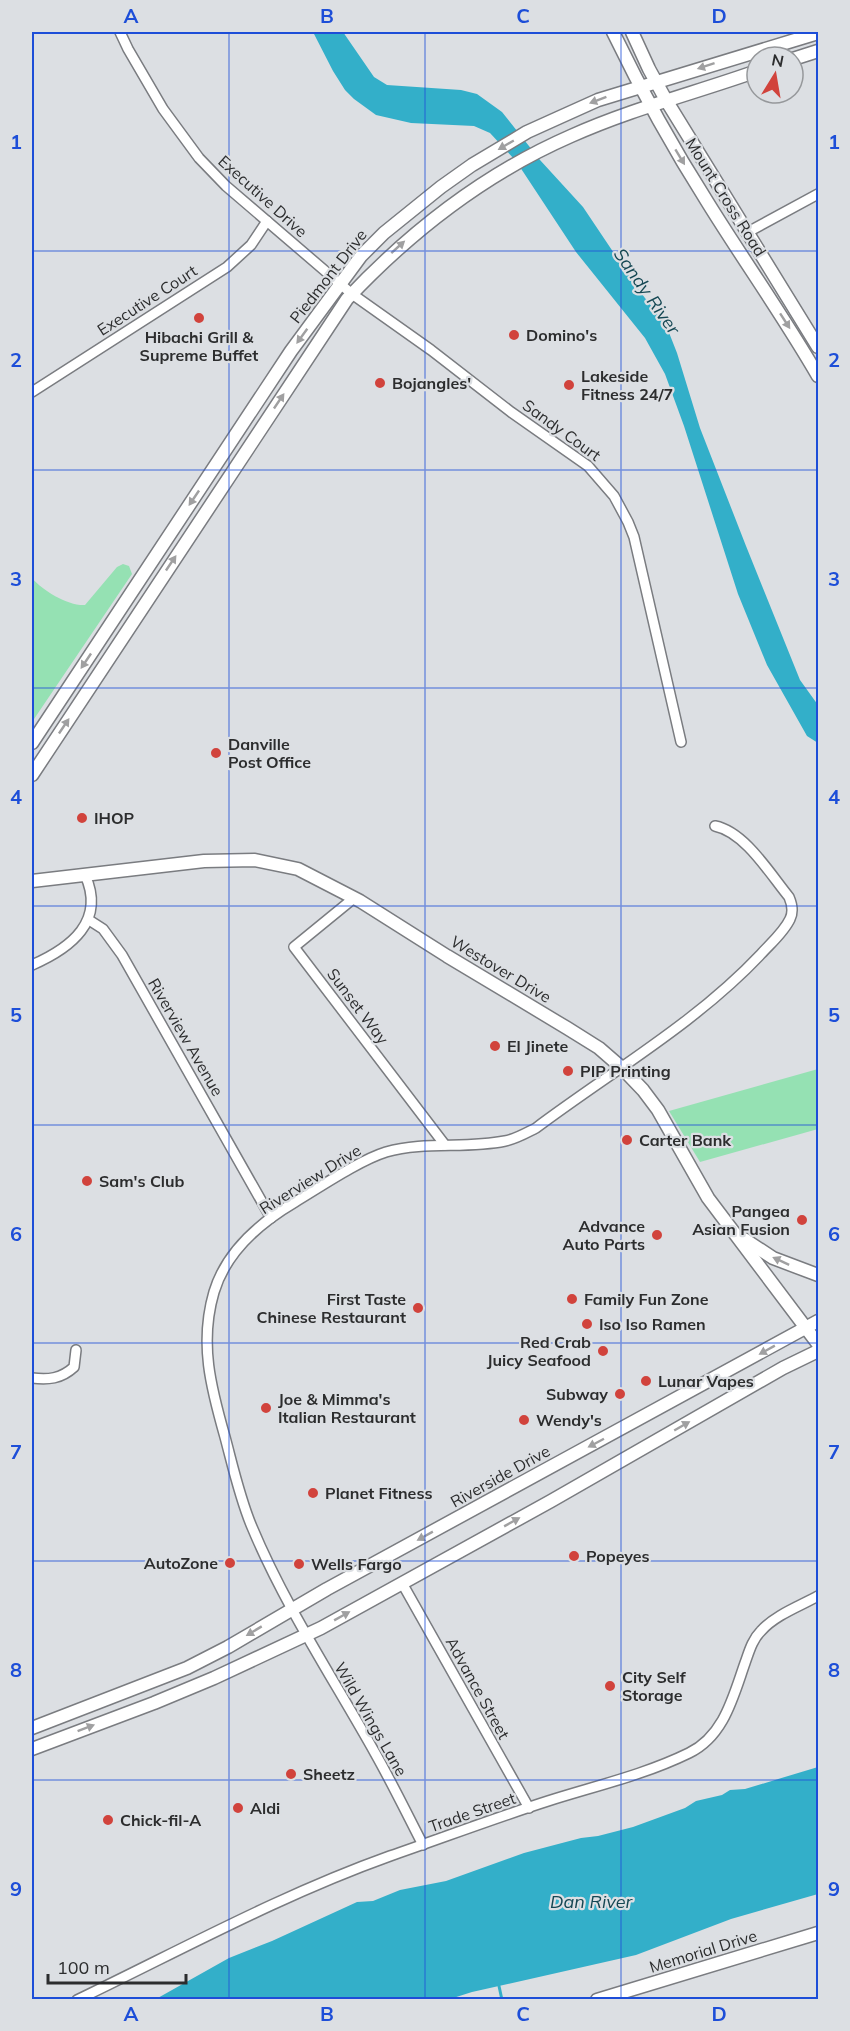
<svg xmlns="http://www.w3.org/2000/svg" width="850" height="2031" font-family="Mulish,sans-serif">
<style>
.green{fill:#95e1b3}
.water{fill:#33afc9}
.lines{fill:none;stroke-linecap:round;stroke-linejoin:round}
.stream{stroke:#33afc9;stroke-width:3}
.minor-casing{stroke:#7a7c80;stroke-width:12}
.major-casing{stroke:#7a7c80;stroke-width:15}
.minor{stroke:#fff;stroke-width:9}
.major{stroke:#fff;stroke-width:12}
.oneway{fill:#a0a0a1}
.grid{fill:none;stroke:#1d4ed8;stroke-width:1.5;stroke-opacity:0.55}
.poi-dot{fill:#d1433c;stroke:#dcdfe3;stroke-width:2}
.labels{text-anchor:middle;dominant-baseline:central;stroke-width:4.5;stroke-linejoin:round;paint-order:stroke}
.street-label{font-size:16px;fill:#2c2d2e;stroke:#dcdfe3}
.poi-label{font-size:16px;font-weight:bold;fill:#2c2d2e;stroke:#dcdfe3;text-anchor:start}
.water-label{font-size:18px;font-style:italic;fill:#144753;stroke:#dcdfe3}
.neatline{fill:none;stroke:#1d4ed8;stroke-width:2}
.grid-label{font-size:20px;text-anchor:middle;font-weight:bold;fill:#1d4ed8}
</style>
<rect width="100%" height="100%" fill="#dcdfe3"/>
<g class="green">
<path d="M123 564 129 566 132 574 32 722V578C43 591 68 606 85 605L117 567Z"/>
<path d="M818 1069V1129L700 1162 669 1111Z"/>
</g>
<g class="water">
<path d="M313 32H343L374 77 387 85 461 90 477 94 502 112 540 160 583 207 638 289 666 325 677 353 700 428 746 546 800 680 818 705V743L807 736 767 665 738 594 684 426 665 374 645 338 576 252 516 161 490 133 474 126 411 123 376 115 354 99 345 90 333 71Z"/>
<path d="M818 1767V1894L731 1919 636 1955 472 1992 450 1999H156L229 1958 272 1941 357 1902 373 1901 400 1890 446 1881 524 1853 581 1838 598 1836 633 1827 685 1808 696 1801 722 1795 730 1790 745 1789Z"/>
</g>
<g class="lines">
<path class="stream" d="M499 1986 502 2000"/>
<g class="minor-casing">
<g id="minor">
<path d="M120 32 128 49 163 109 199 158 226 186 352 294 431 350 511 412 588 466 614 496 628 522 634 537 681 742"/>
<path d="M748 232 818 194"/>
<path d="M32 392 227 267 251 245 267 221"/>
<path d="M354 898 294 947 445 1145"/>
<path d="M89 920 103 929 122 955 271 1218"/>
<path d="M32 965C71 948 106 921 85 875"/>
<path d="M32 1378C48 1380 61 1379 74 1367L76 1350"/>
<path d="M402 1583 529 1808"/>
<path d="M423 1845C407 1814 392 1783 375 1753 333 1678 285 1606 252 1527 240 1499 233 1467 225 1437 211 1388 199 1343 214 1292 226 1252 261 1222 295 1202 320 1187 360 1160 386 1152 425 1141 466 1149 505 1141 516 1139 526 1133 536 1128 612 1071 696 1023 761 954 771 943 784 932 790 919 794 911 792 904 789 897 770 874 745 832 715 826"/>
<path d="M77 2000C181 1950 281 1895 390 1856 442 1838 495 1818 548 1801 595 1786 644 1775 689 1753 724 1736 733 1697 745 1663 749 1652 752 1640 761 1631 775 1615 800 1606 818 1596"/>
</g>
</g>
<g class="major-casing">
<g id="major">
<path d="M613 32C641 90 673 148 708 203 744 261 784 317 818 376"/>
<path d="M632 32 649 69 666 100 818 347"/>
<path d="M793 59 818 51"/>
<path d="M32 743 291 351 361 256 384 233 441 187 472 165 527 132 558 118 598 100 818 33"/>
<path d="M32 775 347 299C412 230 484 174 571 136 631 109 695 93 757 71"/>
<path d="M32 881 204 861 255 860 298 869 360 901 447 956 567 1028 599 1048 622 1068 643 1090 658 1110 708 1198 818 1344"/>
<path d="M744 1239 773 1258 818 1275"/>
<path d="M32 1728 187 1668 228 1647 327 1589 818 1321"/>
<path d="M32 1749 154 1703 214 1678 321 1628 551 1501 783 1368 818 1351"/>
<path d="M597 2000 818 1933"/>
</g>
</g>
<use href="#minor" class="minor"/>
<use href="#major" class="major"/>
</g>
<defs><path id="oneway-solid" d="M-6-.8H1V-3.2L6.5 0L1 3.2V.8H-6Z" transform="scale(1.5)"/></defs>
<g class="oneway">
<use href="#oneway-solid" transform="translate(706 66) rotate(162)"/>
<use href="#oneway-solid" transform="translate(598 100) rotate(159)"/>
<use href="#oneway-solid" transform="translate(506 145) rotate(150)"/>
<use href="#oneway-solid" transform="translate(680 157) rotate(59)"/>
<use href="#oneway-solid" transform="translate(398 247) rotate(-42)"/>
<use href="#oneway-solid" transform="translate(785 321) rotate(57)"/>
<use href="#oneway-solid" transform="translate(302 336) rotate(126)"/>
<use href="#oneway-solid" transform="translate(279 401) rotate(-56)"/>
<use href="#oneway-solid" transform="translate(194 498) rotate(124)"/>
<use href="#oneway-solid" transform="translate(171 563) rotate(-56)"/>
<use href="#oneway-solid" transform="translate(86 661) rotate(124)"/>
<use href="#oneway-solid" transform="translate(64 726) rotate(-56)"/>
<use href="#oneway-solid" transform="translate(781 1261) rotate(-155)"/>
<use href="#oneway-solid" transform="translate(767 1350) rotate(151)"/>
<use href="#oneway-solid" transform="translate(682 1426) rotate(-30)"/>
<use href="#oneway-solid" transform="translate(596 1443) rotate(152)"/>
<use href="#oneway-solid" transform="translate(512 1522) rotate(-29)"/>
<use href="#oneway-solid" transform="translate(425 1536) rotate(151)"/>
<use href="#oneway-solid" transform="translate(342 1616) rotate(-29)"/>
<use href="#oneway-solid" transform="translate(254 1631) rotate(149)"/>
<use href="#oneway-solid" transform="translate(86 1728) rotate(-21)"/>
</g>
<path class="grid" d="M229 32V2000M425 32V2000M621 32V2000M32 251H818M32 470H818M32 688H818M32 906H818M32 1125H818M32 1343H818M32 1561H818M32 1780H818"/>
<g class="poi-dot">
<circle cx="199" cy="318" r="6"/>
<circle cx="514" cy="335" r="6"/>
<circle cx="380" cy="383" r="6"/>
<circle cx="569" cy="385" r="6"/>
<circle cx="216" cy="753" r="6"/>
<circle cx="82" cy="818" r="6"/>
<circle cx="495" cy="1046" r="6"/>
<circle cx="568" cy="1071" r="6"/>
<circle cx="627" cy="1140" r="6"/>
<circle cx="87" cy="1181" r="6"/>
<circle cx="802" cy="1220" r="6"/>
<circle cx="657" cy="1235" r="6"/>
<circle cx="572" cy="1299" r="6"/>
<circle cx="418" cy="1308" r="6"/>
<circle cx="587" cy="1324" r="6"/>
<circle cx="603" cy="1351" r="6"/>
<circle cx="646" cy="1381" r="6"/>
<circle cx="620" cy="1394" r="6"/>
<circle cx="266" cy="1408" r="6"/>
<circle cx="524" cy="1420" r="6"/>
<circle cx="313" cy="1493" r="6"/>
<circle cx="574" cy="1556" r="6"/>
<circle cx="230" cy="1563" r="6"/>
<circle cx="299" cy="1564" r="6"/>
<circle cx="610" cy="1686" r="6"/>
<circle cx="291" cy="1774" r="6"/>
<circle cx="238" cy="1808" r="6"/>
<circle cx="108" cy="1820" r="6"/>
</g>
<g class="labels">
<g class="street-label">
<text transform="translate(263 196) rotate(42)">Executive Drive</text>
<text transform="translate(726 197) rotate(58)">Mount Cross Road</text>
<text transform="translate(328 276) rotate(-52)">Piedmont Drive</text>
<text transform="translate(147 300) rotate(-33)">Executive Court</text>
<text transform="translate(562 430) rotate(36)">Sandy Court</text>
<text transform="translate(501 969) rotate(31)">Westover Drive</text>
<text transform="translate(358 1006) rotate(53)">Sunset Way</text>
<text transform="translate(186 1037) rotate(60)">Riverview Avenue</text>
<text transform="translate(310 1179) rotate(-32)">Riverview Drive</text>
<text transform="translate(500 1476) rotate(-29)">Riverside Drive</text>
<text transform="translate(478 1688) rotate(61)">Advance Street</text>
<text transform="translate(371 1719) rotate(60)">Wild Wings Lane</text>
<text transform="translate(472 1812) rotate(-19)">Trade Street</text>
<text transform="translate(703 1951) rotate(-17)">Memorial Drive</text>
</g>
<g class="poi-label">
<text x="526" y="335">Domino's</text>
<text x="199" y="337" text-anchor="middle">Hibachi Grill &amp;<tspan x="199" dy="18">Supreme Buffet</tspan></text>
<text x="581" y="376">Lakeside<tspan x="581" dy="18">Fitness 24/7</tspan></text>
<text x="392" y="383">Bojangles'</text>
<text x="228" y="744">Danville<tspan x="228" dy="18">Post Office</tspan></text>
<text x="94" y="818">IHOP</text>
<text x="507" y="1046">El Jinete</text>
<text x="580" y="1071">PIP Printing</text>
<text x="639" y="1140">Carter Bank</text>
<text x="99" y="1181">Sam's Club</text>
<text x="790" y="1211" text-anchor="end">Pangea<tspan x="790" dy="18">Asian Fusion</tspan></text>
<text x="645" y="1226" text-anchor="end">Advance<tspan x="645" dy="18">Auto Parts</tspan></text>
<text x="406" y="1299" text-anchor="end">First Taste<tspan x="406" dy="18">Chinese Restaurant</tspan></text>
<text x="584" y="1299">Family Fun Zone</text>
<text x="599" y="1324">Iso Iso Ramen</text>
<text x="591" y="1342" text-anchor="end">Red Crab<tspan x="591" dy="18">Juicy Seafood</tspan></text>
<text x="658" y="1381">Lunar Vapes</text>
<text x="608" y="1394" text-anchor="end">Subway</text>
<text x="278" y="1399">Joe &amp; Mimma's<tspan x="278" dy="18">Italian Restaurant</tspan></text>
<text x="536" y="1420">Wendy's</text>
<text x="325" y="1493">Planet Fitness</text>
<text x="586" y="1556">Popeyes</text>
<text x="218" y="1563" text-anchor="end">AutoZone</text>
<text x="311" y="1564">Wells Fargo</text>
<text x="622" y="1677">City Self<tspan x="622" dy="18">Storage</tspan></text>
<text x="303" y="1774">Sheetz</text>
<text x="250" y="1808">Aldi</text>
<text x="120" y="1820">Chick-fil-A</text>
</g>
<g class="water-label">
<text transform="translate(647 291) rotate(55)">Sandy River</text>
<text x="591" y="1901">Dan River</text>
</g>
</g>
<rect width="850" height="2031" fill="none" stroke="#dcdfe3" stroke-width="66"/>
<g transform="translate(775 75) rotate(11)"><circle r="28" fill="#dcdfe3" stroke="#96989b" stroke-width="1.5"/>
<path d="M0-4.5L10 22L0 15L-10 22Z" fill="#d1433c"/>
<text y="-9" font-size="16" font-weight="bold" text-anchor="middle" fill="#2c2d2e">N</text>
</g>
<path d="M48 1974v9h138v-9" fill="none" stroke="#2c2d2e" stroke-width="3"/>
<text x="57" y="1974" font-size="18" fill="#2c2d2e" stroke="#dcdfe3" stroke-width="4.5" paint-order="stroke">100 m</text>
<rect x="33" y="33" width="784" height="1965" class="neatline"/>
<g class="grid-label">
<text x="131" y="23">A</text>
<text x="327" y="23">B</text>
<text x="523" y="23">C</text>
<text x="719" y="23">D</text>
<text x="16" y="149">1</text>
<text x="834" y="149">1</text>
<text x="16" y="367">2</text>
<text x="834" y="367">2</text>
<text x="16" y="586">3</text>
<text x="834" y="586">3</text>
<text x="16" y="804">4</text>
<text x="834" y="804">4</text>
<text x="16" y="1022">5</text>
<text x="834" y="1022">5</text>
<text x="16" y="1241">6</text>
<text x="834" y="1241">6</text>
<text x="16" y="1459">7</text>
<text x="834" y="1459">7</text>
<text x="16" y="1677">8</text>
<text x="834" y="1677">8</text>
<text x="16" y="1896">9</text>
<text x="834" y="1896">9</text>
<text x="131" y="2021">A</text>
<text x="327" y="2021">B</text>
<text x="523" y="2021">C</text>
<text x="719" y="2021">D</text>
</g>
</svg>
